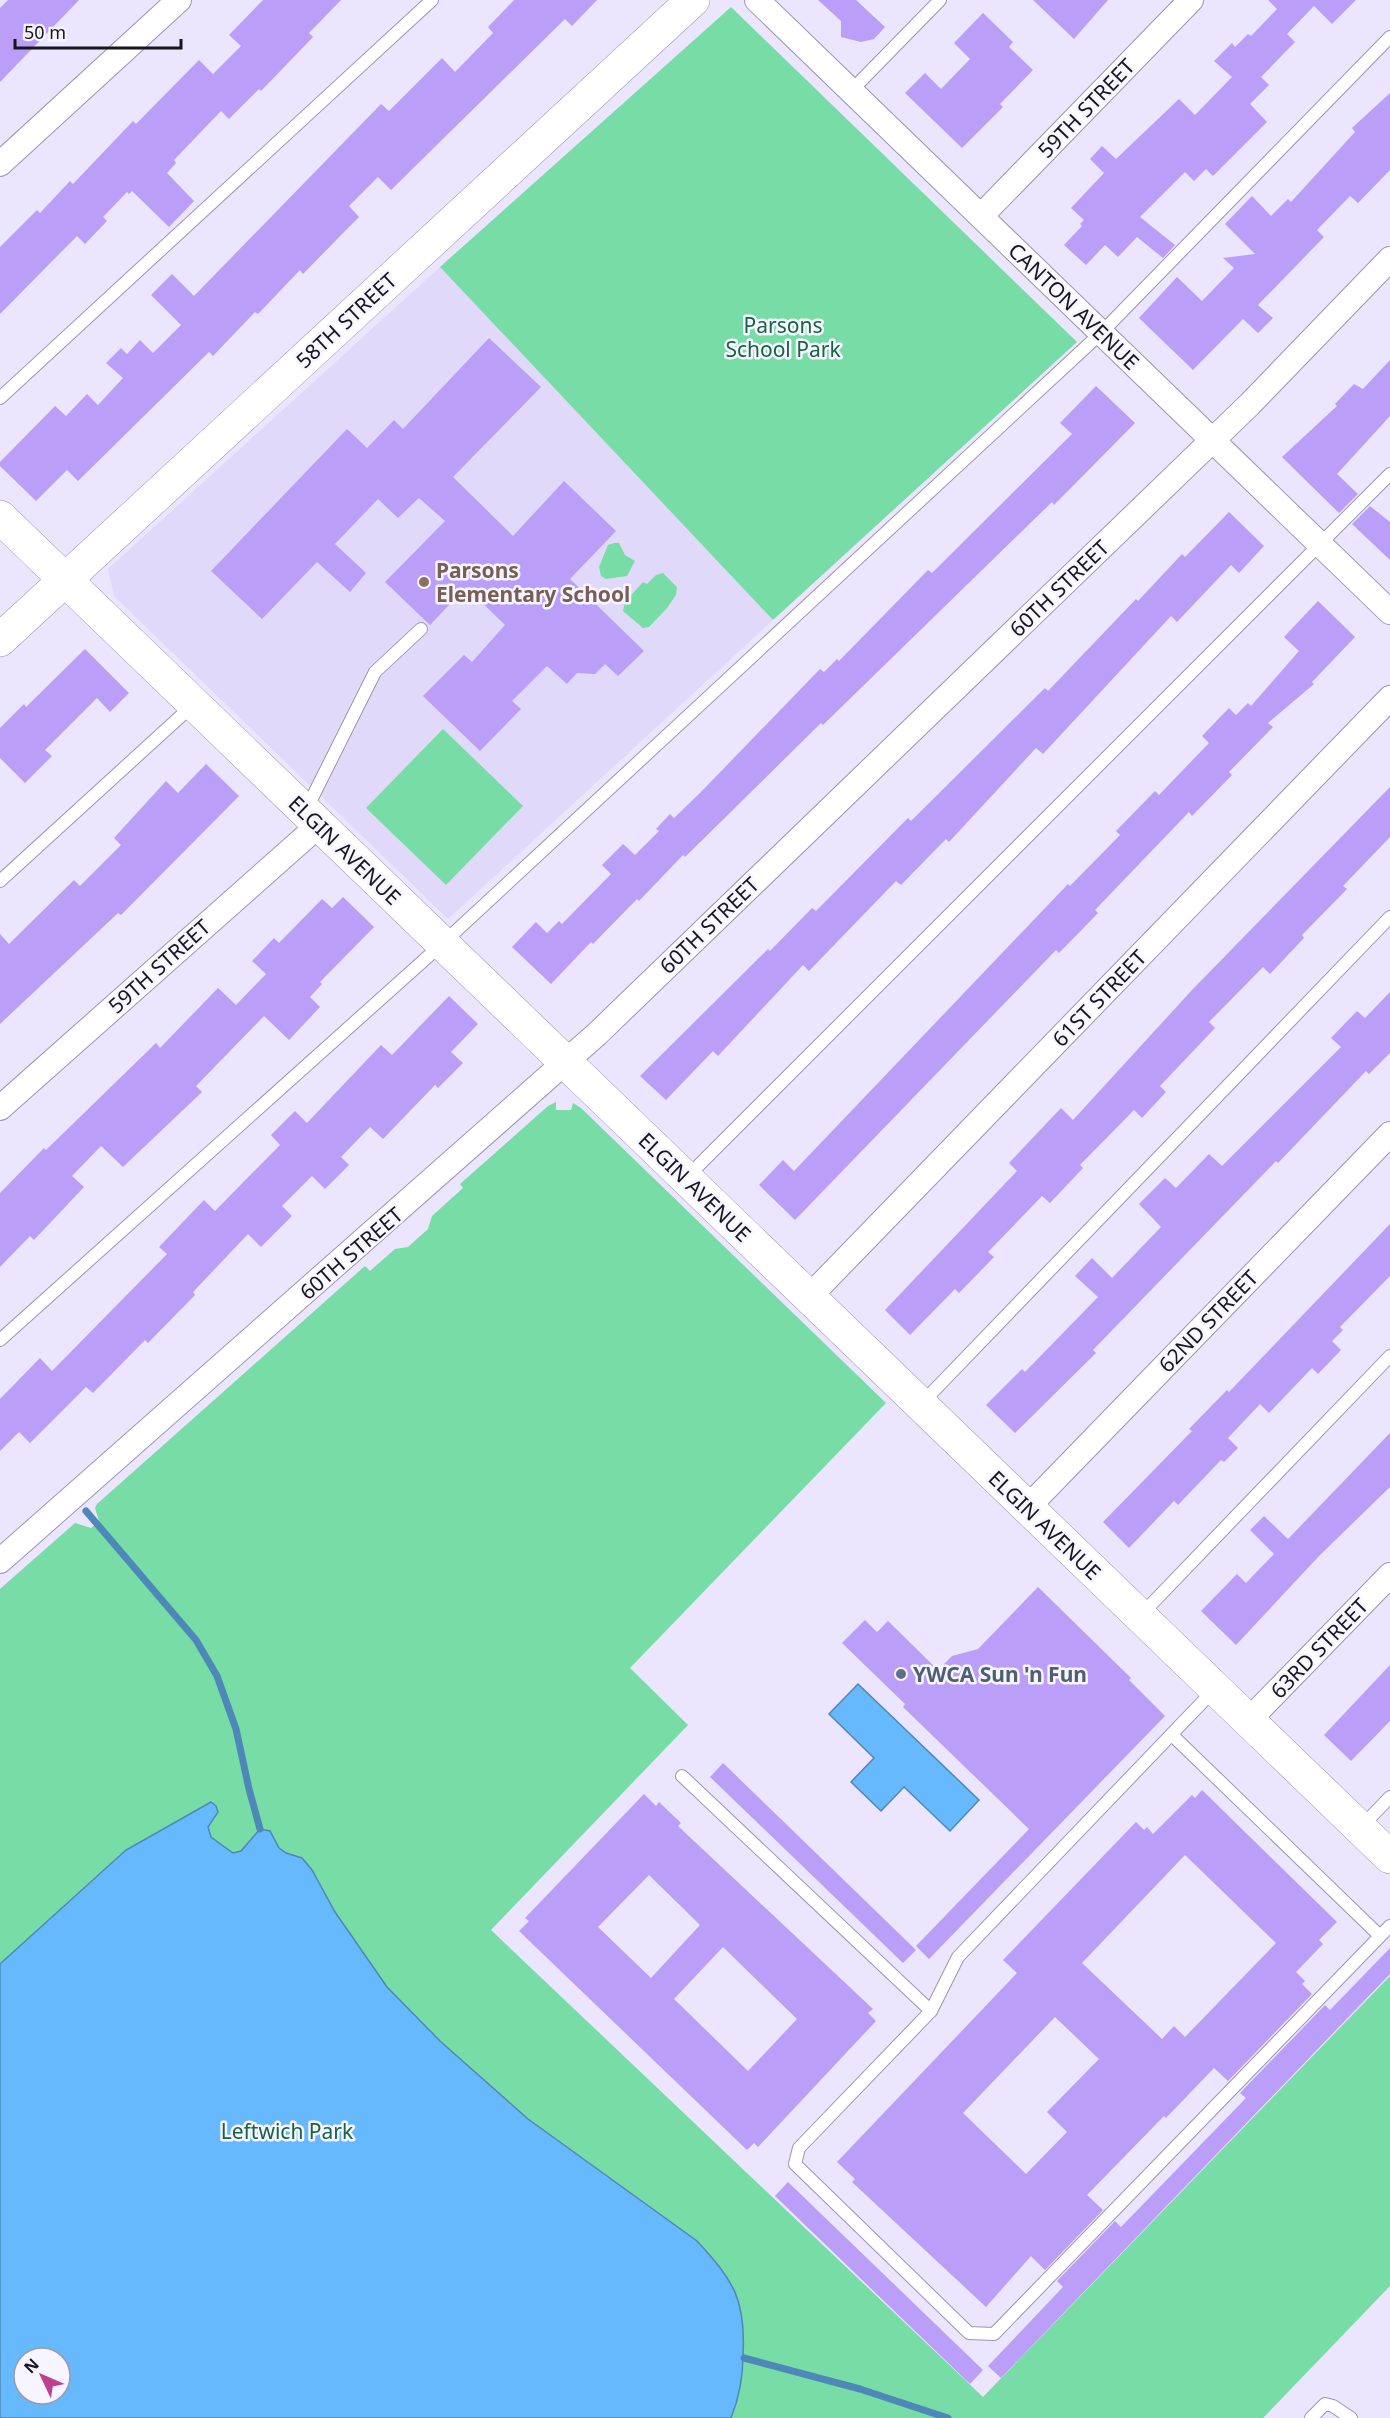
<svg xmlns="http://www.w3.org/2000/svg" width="1390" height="2418" font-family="'Noto Sans',sans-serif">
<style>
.built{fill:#e1d9f9}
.green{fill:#77dca5;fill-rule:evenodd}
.water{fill:#65b9fc;stroke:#4e88b9;stroke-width:1.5;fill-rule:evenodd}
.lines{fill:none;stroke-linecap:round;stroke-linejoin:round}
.stream{stroke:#4e88b9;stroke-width:7}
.building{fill:#ba9ef7;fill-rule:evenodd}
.lane-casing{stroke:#9c96ad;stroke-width:14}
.street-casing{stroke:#9c96ad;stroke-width:26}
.secondary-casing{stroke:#9c96ad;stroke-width:34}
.lane{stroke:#fff;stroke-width:12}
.street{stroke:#fff;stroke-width:24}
.secondary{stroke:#fff;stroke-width:33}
.education-dot{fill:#8d6e63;stroke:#f7f5ff;stroke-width:2}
.service-dot{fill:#5c6f8a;stroke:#f7f5ff;stroke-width:2}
.labels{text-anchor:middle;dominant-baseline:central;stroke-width:5;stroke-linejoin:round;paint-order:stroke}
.street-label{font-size:21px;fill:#17151d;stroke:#f7f5ff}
.park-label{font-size:21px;fill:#166440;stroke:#f7f5ff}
.education-label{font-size:21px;font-weight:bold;fill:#785e54;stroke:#f7f5ff;text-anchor:start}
.service-label{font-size:21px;font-weight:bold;fill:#4e5e75;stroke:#f7f5ff;text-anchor:start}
</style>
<rect width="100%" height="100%" fill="#ebe5fe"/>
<path class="built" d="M440 267 773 620 448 919 114 596 108 569Z"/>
<g class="green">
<path d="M731 7 1077 342 773 620 440 267Z"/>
<path d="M614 543H619L625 555 635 561 627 576 606 579 601 576 599 567 608 545Z"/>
<path d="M663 573 677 587 676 595 667 608 649 627 643 628 623 611 625 602 643 582 647 584 656 575Z"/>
<path d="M443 729 523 806 446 885 366 808Z"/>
<path d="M556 1102V1110H571L573 1103 581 1108 886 1403 630 1668 688 1725 491 1930 983 2397 1390 1976V2286L1263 2418H0V1589L75 1523 91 1528 99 1521 95 1508 97 1504 365 1266 370 1271 395 1249 408 1247 428 1229 432 1216 463 1188 460 1184 548 1106ZM24 2358H60V2394H24Z"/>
</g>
<g class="water">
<path d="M858 1684 979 1800 950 1831 904 1787 881 1811 851 1782 874 1758 829 1714Z"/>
<path d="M211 1802 216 1806 218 1812 208 1827 211 1837 233 1853 241 1851 260 1829 270 1831 279 1848 286 1853 302 1858 312 1870 335 1912 387 1987 440 2041 528 2119 697 2241C734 2281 746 2300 743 2355 743 2377 739 2398 731 2418H0V1964L126 1850ZM24 2358H60V2394H24Z"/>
</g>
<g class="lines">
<g class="stream">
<path d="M86 1511 196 1640 217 1676 236 1729 249 1789 260 1829"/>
<path d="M744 2358 860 2389 948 2418"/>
</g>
</g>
<g class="building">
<path d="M8 0H79L0 82V8Z"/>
<path d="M263 0H341L309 33 313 37 261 91 259 89 229 119 221 111 174 160 176 163 167 173 194 201 169 227 132 191 129 194 127 192 103 217 107 221 85 244 77 236 0 314V247L37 210 40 213 70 181 73 184 133 121 136 124 199 60 213 74 241 46 229 35Z"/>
<path d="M514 0H597L572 26 565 19 391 190 378 177 349 206 359 217 346 230 303 274 300 270 258 314 255 312 213 356 209 352 78 481 67 470 36 501 0 466V462L55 406 66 416 87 394 98 405 123 378 106 363 121 348 127 354 140 340 153 353 181 325 151 295 172 274 194 296 381 104 389 111 442 58 455 72 493 33 488 27Z"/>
<path d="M818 0H856L885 27 874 39 861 42 841 37V21Z"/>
<path d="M1033 0H1108L1074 39Z"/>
<path d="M1268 0H1356L1332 24 1314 6 1287 34 1295 42 1261 77 1269 85 1250 104 1267 122 1213 176 1206 169 1194 181 1185 172 1140 217 1175 245 1163 258 1137 237 1118 257 1105 245 1086 265 1064 245 1082 226 1080 224 1084 220 1071 208 1104 173 1090 159 1102 146 1116 159 1179 99 1195 115 1232 77 1214 61 1232 43 1235 47 1248 34 1251 36 1277 9Z"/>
<path d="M983 13 1013 42 1009 47 1033 70 1000 104 1003 107 962 148 905 93 925 73 941 89 970 59 954 43Z"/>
<path d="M1390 93V170L1358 203 1350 196 1317 230 1324 237 1258 305 1273 318 1258 333 1243 319 1193 370 1139 318 1177 277 1202 301 1234 268 1223 258 1255 254 1225 224 1252 196 1271 216 1288 199 1291 202 1355 132 1352 128Z"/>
<path d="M489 338 541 387 453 477 513 536 564 481 616 531 570 579 644 651 618 676 605 664 595 674 577 673 567 684 547 666 512 701 521 709 480 751 423 696 464 655 472 662 505 625 466 587 430 625 385 582 445 521 419 498 398 518 378 499 335 544 366 573 350 592 317 562 262 619 211 571 347 429 367 448 394 420 403 429Z"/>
<path d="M1390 360V416L1337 474 1358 494 1339 513 1282 457 1337 406 1335 404 1354 384 1363 389Z"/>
<path d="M1096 386 1135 423 1054 505 1052 502 823 725 821 723 685 857 683 855 639 901 637 899 593 944 591 942 551 984 512 947 536 922 547 933 559 921 562 924 611 874 602 865 623 844 635 855 659 831 656 829 670 814 674 818 700 793 820 669 824 672 837 659 839 661 928 570 932 573 1072 434 1060 423Z"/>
<path d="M1370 506 1390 522V560L1352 524Z"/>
<path d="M1229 512 1264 546 1239 573 1231 565 1177 622 1171 616 1043 754 1036 748 949 842 946 839 901 885 896 881 809 971 803 965 718 1056 713 1051 666 1100 640 1076 768 949 770 951 812 908 816 911 908 818 911 821 1045 688 1048 691 1136 599 1138 601 1182 554 1185 557Z"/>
<path d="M1318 601 1355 637 1312 682 1314 684 1268 723 1273 727 1229 772 1232 775 1192 816 1189 812 1095 910 1098 913 1059 953 1056 950 795 1220 759 1185 783 1160 794 1171 1068 884 1070 886 1120 835 1116 831 1155 791 1159 795 1209 743 1202 736 1229 708 1236 715 1248 703 1251 706 1299 651 1284 637Z"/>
<path d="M85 649 129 693 110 712 97 698 45 750 52 756 25 783 0 758V728L24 704 26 707Z"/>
<path d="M206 764 239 796 121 915 118 913 0 1024V934L9 944 74 880 80 886 121 845 114 838 166 781 178 793Z"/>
<path d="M1390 787V837L1343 886 1347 889 1302 935 1304 938 1270 974 1263 967 1209 1022 1215 1028 1160 1086 1166 1092 1142 1118 1134 1110 1080 1165 1083 1168 1050 1203 1042 1196 988 1252 994 1257 959 1293 955 1289 910 1335 885 1310 1017 1171 1009 1163 1061 1108 1073 1120 1192 990Z"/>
<path d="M343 897 374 927 320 982 322 984 310 997 320 1007 289 1040 264 1016 196 1086 202 1092 123 1167 101 1146 72 1176 84 1187 34 1240 30 1236 0 1267V1193L44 1148 46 1150 156 1043 160 1048 218 988 236 1005 266 974 252 961 274 938 279 943 322 899 332 908Z"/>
<path d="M1390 992V1053L1369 1074 1366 1071 1278 1163 1276 1161 1093 1350 1096 1353 1015 1433 986 1405 1022 1369 1025 1372 1098 1297 1075 1276 1092 1258 1112 1278 1161 1227 1139 1204 1165 1178 1176 1188 1209 1154 1222 1166 1341 1047 1331 1038 1357 1011 1365 1018Z"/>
<path d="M449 996 478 1024 451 1052 463 1063 438 1088 435 1085 383 1139 370 1127 341 1157 349 1165 325 1189 312 1176 282 1206 292 1216 261 1247 248 1234 193 1292 195 1295 148 1343 145 1340 93 1393 86 1387 30 1443 19 1432 0 1451V1399L40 1358 52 1371 167 1254 159 1247 204 1200 215 1211 280 1145 271 1135 295 1111 307 1123 381 1045 392 1055Z"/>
<path d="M1390 1224V1276L1340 1327 1343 1330 1332 1341 1341 1350 1318 1374 1312 1368 1269 1413 1260 1404 1228 1438 1238 1448 1224 1462 1221 1460 1178 1505 1174 1501 1129 1548 1103 1522 1192 1431 1189 1429 1227 1390 1229 1392Z"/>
<path d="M1390 1433V1487L1319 1556 1236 1645 1201 1611 1237 1574 1246 1583 1274 1554 1250 1530 1264 1516 1288 1539Z"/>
<path d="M1038 1587 1131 1678 1129 1680 1165 1716 929 1959 916 1946 1029 1829 903 1707 905 1704 842 1643 865 1620 877 1632 888 1621 938 1670 952 1656 978 1649Z"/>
<path d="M1390 1665V1721L1351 1761 1324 1735Z"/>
<path d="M723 1763 916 1950 903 1963 710 1777Z"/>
<path d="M1202 1790 1337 1922 1319 1940 1323 1944 1296 1972 1305 1981 1302 1984 1312 1994 1228 2081 1214 2068 1166 2118 1164 2116 1087 2195 1103 2210 1045 2270 1031 2256 986 2307 852 2182 855 2179 837 2162 1017 1973 1003 1960 1136 1822 1144 1830 1147 1827 1153 1834 1192 1795 1195 1798ZM1185 1855 1276 1943 1185 2037 1174 2026 1162 2039 1082 1963ZM1055 2017 1099 2059 1047 2112 1067 2132 1026 2174 963 2113Z"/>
<path d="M644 1794 656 1806 659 1802 681 1823 678 1826 873 2009 868 2013 876 2021 758 2147 754 2143 747 2150 519 1931 529 1921 525 1918ZM649 1875 700 1925 651 1978 598 1927ZM723 1947 797 2019 748 2071 674 1999Z"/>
<path d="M1390 1948V1974L1001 2378 988 2366 1063 2287 1057 2281 1115 2221 1121 2227 1246 2098 1240 2093 1325 2005 1330 2010Z"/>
<path d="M788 2182 983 2370 970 2384 775 2196Z"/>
</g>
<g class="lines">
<g class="lane-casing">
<g id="lane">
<path d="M851 91 940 0"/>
<path d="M0 398 432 0"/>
<path d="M306 810 375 672 421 629"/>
<path d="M0 881 193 705"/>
<path d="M686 1178 1390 474"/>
<path d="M0 1340 442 944 1101 333 1390 37"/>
<path d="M922 1403 1390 917"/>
<path d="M1140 1616 1390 1356"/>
<path d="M1172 1735 1380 1936"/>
<path d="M682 1776 931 2011 799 2148 795 2164 969 2333 994 2334 1390 1926"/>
<path d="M1362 1826 1390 1797"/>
<path d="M931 2011 958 1957 1214 1690"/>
<path d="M1311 2418 1325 2404 1333 2406 1351 2418"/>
</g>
</g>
<g class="street-casing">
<g id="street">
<path d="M757 0 1390 612"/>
<path d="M0 164 179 0"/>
<path d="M981 216 1191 0"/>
<path d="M0 1108 319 825"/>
<path d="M809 1297 1390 698"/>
<path d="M1027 1508 1390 1134"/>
<path d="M0 1561 597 1034 1250 404 1390 259"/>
<path d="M1248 1721 1390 1575"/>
</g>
</g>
<g class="secondary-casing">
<g id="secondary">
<path d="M0 517 1390 1857"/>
<path d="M0 640 693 0"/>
</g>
</g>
<use href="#lane" class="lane"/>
<use href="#street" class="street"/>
<use href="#secondary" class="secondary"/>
</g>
<circle class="education-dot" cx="424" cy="582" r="6"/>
<circle class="service-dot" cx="901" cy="1674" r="6"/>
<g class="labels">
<g class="street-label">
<text transform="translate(1086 108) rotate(-46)">59TH STREET</text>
<text transform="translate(1074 306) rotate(44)">CANTON AVENUE</text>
<text transform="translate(346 320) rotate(-43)">58TH STREET</text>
<text transform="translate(1059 588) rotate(-44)">60TH STREET</text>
<text transform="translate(345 850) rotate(44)">ELGIN AVENUE</text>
<text transform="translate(709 925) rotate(-44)">60TH STREET</text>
<text transform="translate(159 966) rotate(-42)">59TH STREET</text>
<text transform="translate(1099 998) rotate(-46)">61ST STREET</text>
<text transform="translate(695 1187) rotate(44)">ELGIN AVENUE</text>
<text transform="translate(351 1253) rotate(-41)">60TH STREET</text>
<text transform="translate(1208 1321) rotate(-46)">62ND STREET</text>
<text transform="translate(1045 1525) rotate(44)">ELGIN AVENUE</text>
<text transform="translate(1319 1648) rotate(-46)">63RD STREET</text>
</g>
<g class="park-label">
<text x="783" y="325">Parsons<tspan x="783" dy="24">School Park</tspan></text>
<text x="287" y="2131">Leftwich Park</text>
</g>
<g class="education-label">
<text x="436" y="570">Parsons<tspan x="436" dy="24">Elementary School</tspan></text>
</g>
<g class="service-label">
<text x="913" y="1674">YWCA Sun 'n Fun</text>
</g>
</g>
<g transform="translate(42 2376) rotate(314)"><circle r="28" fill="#f7f5ff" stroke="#9d9ba5" stroke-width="1.5"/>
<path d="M0-4.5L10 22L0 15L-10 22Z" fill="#bd4190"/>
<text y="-9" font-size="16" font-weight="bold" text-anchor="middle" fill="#17151d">N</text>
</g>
<path d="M15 39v9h166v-9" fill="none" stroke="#17151d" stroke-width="3"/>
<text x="24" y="39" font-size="18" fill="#17151d" stroke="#f7f5ff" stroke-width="4.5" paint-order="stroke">50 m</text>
</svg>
